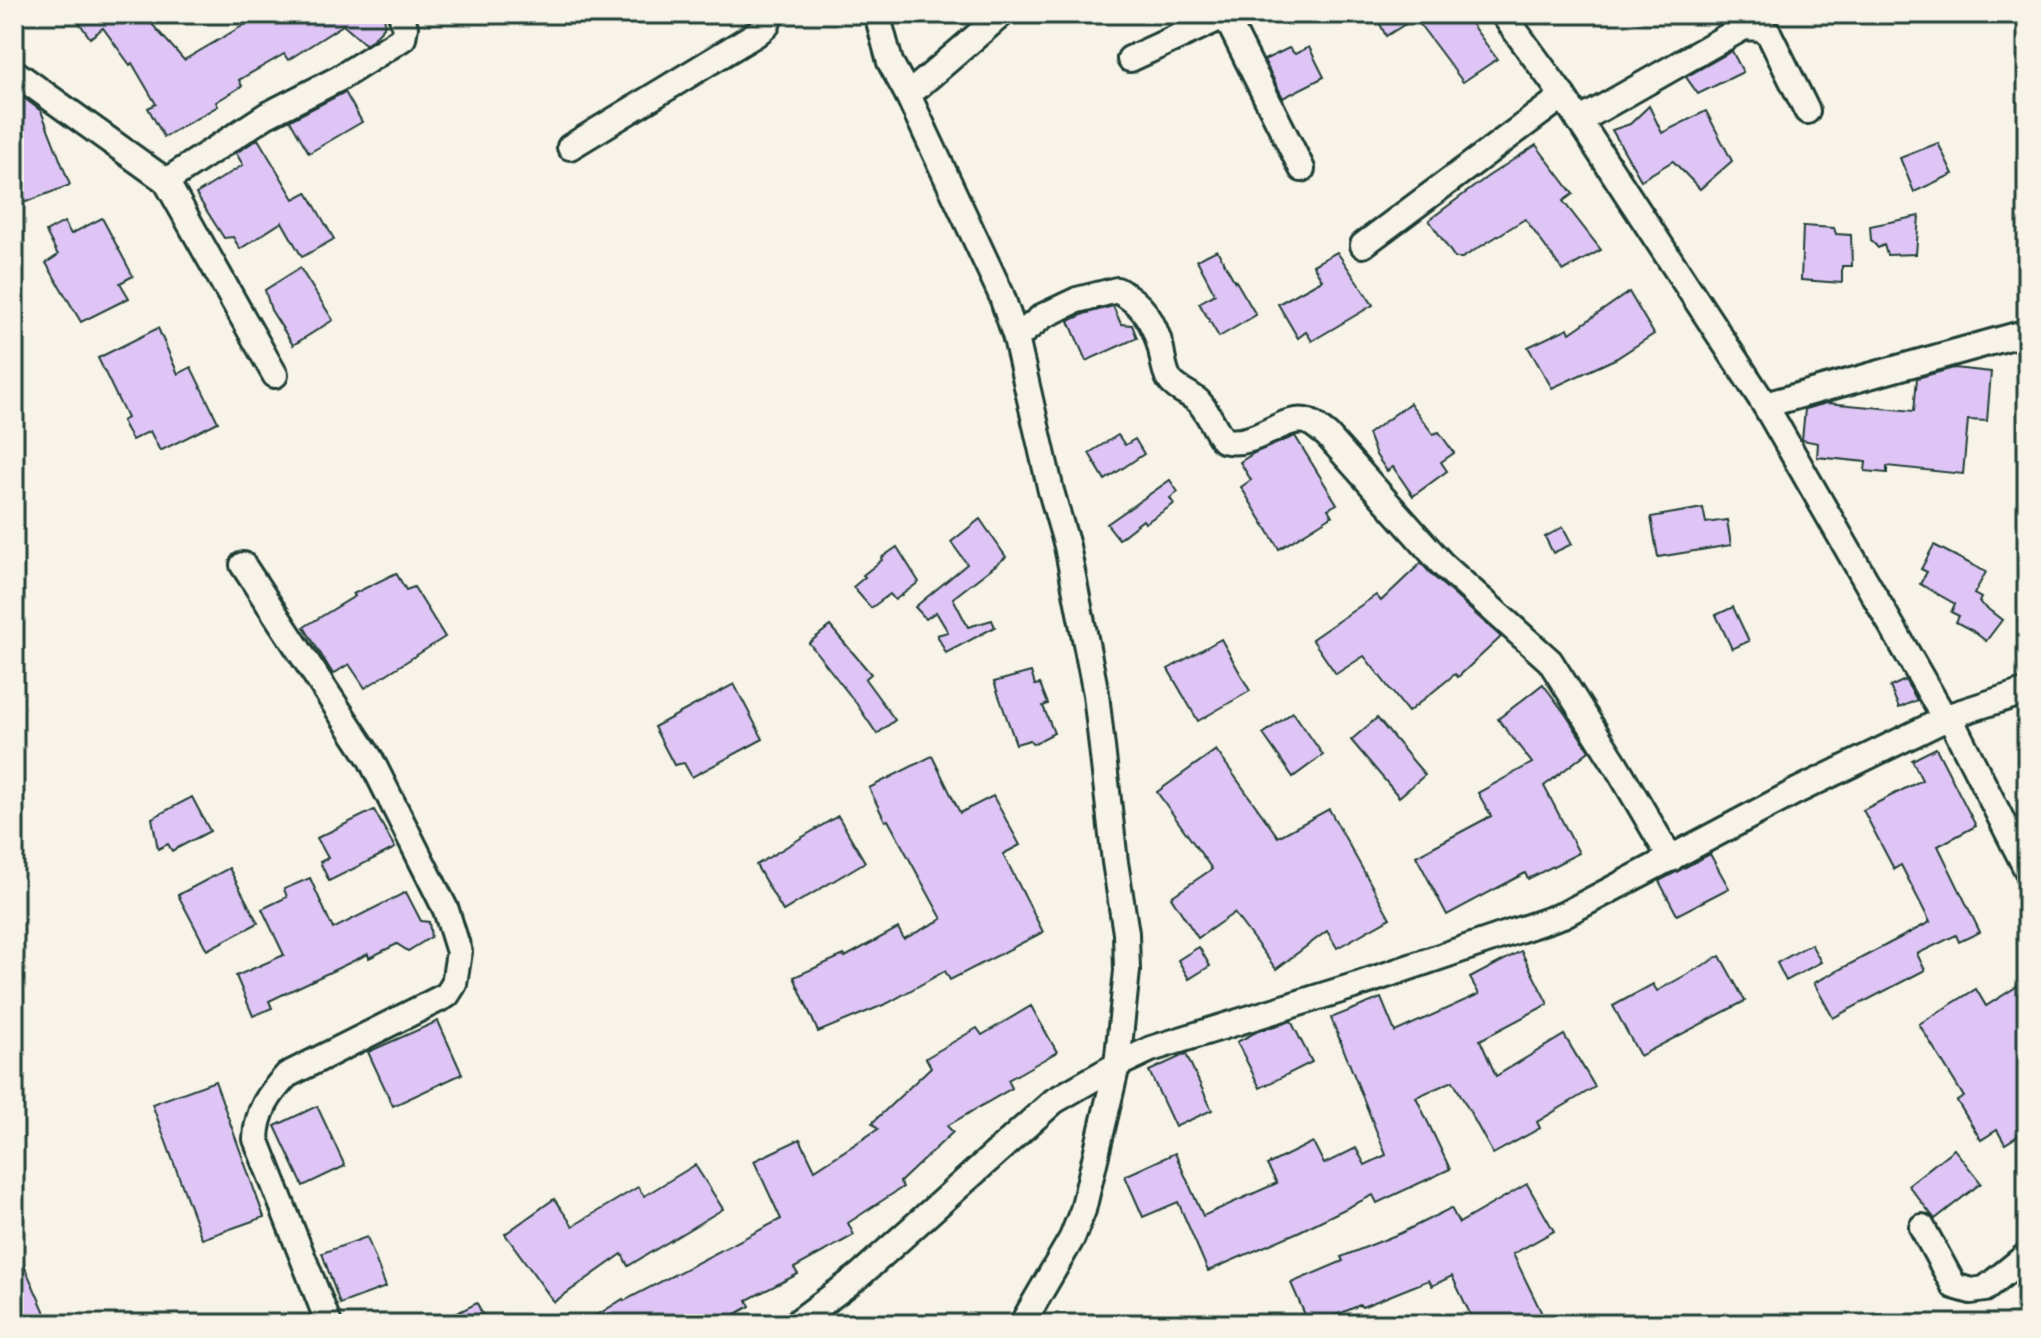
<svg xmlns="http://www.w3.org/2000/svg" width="2041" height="1338" font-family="'Shantell Sans',sans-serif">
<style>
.building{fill:#dec5f5;stroke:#1f3d34;stroke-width:2}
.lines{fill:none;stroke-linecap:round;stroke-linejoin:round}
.minor-casing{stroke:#1f3d34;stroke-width:30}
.minor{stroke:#f7f3e8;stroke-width:24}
</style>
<rect width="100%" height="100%" fill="#f7f3e8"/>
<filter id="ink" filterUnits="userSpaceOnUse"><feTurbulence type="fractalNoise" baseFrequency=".0125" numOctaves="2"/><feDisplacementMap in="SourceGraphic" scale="16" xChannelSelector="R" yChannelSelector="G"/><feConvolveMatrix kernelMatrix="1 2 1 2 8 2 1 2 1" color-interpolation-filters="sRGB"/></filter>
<g filter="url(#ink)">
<g class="building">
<path d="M73 14H143L184 60 263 14H385L384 27 373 39 365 44 343 25 288 60 284 54 239 80 242 86 216 102 218 106 164 137 148 108 156 104 132 63 130 65 103 28 90 38Z"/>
<path d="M1375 14H1464L1497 59 1463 82 1415 18 1386 36Z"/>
<path d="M1309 47 1324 77 1283 98 1264 60 1289 48 1295 54Z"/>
<path d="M1732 51 1743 72 1698 94 1686 77Z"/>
<path d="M345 92 362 122 309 153 290 120Z"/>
<path d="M20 95 41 111 70 185 21 204 14 186V97Z"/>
<path d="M1649 106 1662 133 1706 111 1732 161 1700 189 1673 161 1641 180 1612 130 1630 124Z"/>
<path d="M258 139 294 199 307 192 334 239 302 257 282 222 240 249 233 237 224 238 196 194 243 165 236 153Z"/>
<path d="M1938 143 1953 174 1914 192 1900 158Z"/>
<path d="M1536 145 1573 194 1563 201 1601 250 1563 271 1525 219 1462 258H1455L1429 220 1487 177Z"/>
<path d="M1919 216 1916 254 1887 255 1884 245 1878 248 1871 240 1870 226Z"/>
<path d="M102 218 133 276 120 283 129 298 81 322 46 263 58 255 46 232 64 222 71 234Z"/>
<path d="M1803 226 1834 228 1836 234 1851 235 1852 266H1842V283L1801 280Z"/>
<path d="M1217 250 1235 282 1236 281 1256 315 1219 337 1199 303 1215 294 1197 260Z"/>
<path d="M1337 252 1373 305 1312 341 1306 332 1298 338 1278 304 1322 280 1313 265Z"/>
<path d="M300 268 333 320 293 345 271 310 265 290Z"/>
<path d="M1629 292 1654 334 1617 358 1552 388 1528 347 1568 328 1570 333Z"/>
<path d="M1113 306 1121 324 1132 325 1137 338 1086 361 1069 321 1084 314Z"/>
<path d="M158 328 178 374 191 367 218 422 160 451 150 431 132 440 122 421 127 418 98 358Z"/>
<path d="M1954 368 1991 372 1987 421 1968 420 1963 474 1887 466V473L1865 471 1866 462 1817 457 1818 443 1802 440 1805 409 1827 403 1914 411 1917 378Z"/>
<path d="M1410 403 1433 434 1439 432 1454 453 1441 462 1447 471 1413 496 1393 467 1387 471 1376 455 1368 434Z"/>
<path d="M1118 435 1125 445 1135 439 1144 454 1105 480 1089 453Z"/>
<path d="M1295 436 1337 504 1328 509 1332 516 1279 549 1241 487 1251 480 1240 462 1254 453Z"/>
<path d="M1170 480 1178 492 1170 498 1174 504 1145 523 1143 520 1119 539 1107 524Z"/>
<path d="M1703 508 1706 523 1727 520 1731 545 1658 557 1651 517Z"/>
<path d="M980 519 1006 557 953 598 968 627 992 620 995 627 946 653 937 635 948 632 936 612 926 619 915 607 967 564 951 542Z"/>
<path d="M1563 527 1572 544 1553 553 1545 537Z"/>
<path d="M1934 545 1986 572 1974 594 1981 598 1979 602 2002 620 1986 641 1973 631 1956 622 1959 616 1951 612 1955 604 1920 584 1927 572 1921 569Z"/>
<path d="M897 547 919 582 895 600 890 594 871 608 853 587 865 577 863 575 882 560 881 558Z"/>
<path d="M1421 563 1432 575 1501 637 1458 677 1455 674 1408 712 1364 656 1336 674 1312 639 1376 595 1381 601Z"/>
<path d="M396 573 406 590 414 587 445 637 365 688 349 664 333 674 304 627 355 596 353 594Z"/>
<path d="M1733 607 1749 641 1732 649 1716 615Z"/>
<path d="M830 626 871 674 865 679 895 720 877 734 856 703 809 643Z"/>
<path d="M1221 639 1250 691 1198 721 1168 669Z"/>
<path d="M1031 672 1035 685 1040 684 1048 704 1043 706 1054 733 1033 744 1030 740 1016 744 994 682Z"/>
<path d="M1905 680 1917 700 1899 708 1890 687Z"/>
<path d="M734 684 763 739 692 777 684 763 674 765 654 727Z"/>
<path d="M1543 684 1566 715 1589 751 1544 786 1579 853 1528 879 1525 873 1447 915 1416 856 1491 816 1478 793 1532 763 1498 719Z"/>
<path d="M1293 712 1323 755 1293 777 1263 734Z"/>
<path d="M1377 718 1425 775 1399 797 1351 740Z"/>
<path d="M1936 748 1976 826 1938 846 1980 932 1959 942 1956 935 1917 954 1925 970 1833 1018 1814 983 1930 922 1901 865 1894 869 1863 810 1922 780 1912 760Z"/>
<path d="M1216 750 1278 837 1329 809 1390 918 1337 948 1327 931 1276 969 1234 913 1198 938 1171 897 1212 869 1157 792Z"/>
<path d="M932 756 960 813 993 796 1020 845 1003 854 1043 932 950 980 945 971 888 1003 818 1032 794 977 844 955 845 957 898 928 904 939 942 919 888 820 885 821 869 788Z"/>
<path d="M192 797 210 831 172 851 168 844 158 849 152 818Z"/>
<path d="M374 810 395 848 329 881 320 862 328 858 317 838Z"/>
<path d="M838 816 865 862 783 911 756 865Z"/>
<path d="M1710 854 1729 888 1677 915 1659 881Z"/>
<path d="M229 868 258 923 207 950 178 895Z"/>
<path d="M310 878 333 929 406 892 421 921 429 922 431 937 408 951 397 944 369 958 368 954 269 1001 272 1008 253 1016 236 976 284 955 262 909 287 897 284 889Z"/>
<path d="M1811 944 1821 962 1786 981 1777 963Z"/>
<path d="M1199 947 1210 966 1189 979 1178 960Z"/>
<path d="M1521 951 1548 1004 1480 1040 1496 1076 1564 1035 1595 1087 1537 1122 1540 1128 1493 1154 1453 1081 1416 1097 1450 1169 1377 1203 1373 1195 1298 1232 1208 1271 1178 1202 1143 1217 1125 1176 1175 1153 1203 1216 1277 1183 1267 1165 1313 1142 1324 1164 1356 1148 1365 1165 1386 1155 1331 1018 1381 998 1395 1032 1479 994 1470 978Z"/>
<path d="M1720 956 1745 1001 1640 1056 1613 1006 1653 984 1657 991Z"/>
<path d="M2027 980V1130L2005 1144 1997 1130 1981 1140 1957 1101 1964 1097 1919 1024 1976 989 1986 1006Z"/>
<path d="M1031 1006 1057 1052 1008 1080 1012 1088 947 1126 953 1132 900 1182 903 1187 848 1223 854 1235 794 1268 798 1274 747 1300 750 1306 718 1324H583L623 1299 624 1301 781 1219 754 1161 800 1139 815 1170 878 1129 872 1123 931 1067 926 1058 977 1028 982 1035Z"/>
<path d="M438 1021 462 1074 393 1106 368 1052Z"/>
<path d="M1291 1021 1312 1062 1260 1088 1237 1042 1258 1031Z"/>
<path d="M1186 1054 1212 1110 1175 1127 1149 1071Z"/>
<path d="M215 1081 264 1217 202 1239 152 1104Z"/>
<path d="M317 1106 345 1166 303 1186 275 1126Z"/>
<path d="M1954 1149 1981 1183 1935 1219 1908 1185Z"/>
<path d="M695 1165 723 1209 628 1266 622 1254 554 1302 505 1234 554 1199 573 1226 638 1187 644 1196Z"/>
<path d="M1527 1184 1554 1231 1513 1254 1547 1324H1475L1452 1276 1432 1286 1429 1280 1362 1307 1360 1305 1316 1324H1309L1291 1283 1343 1261 1341 1257 1401 1233 1451 1208 1459 1223Z"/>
<path d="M367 1237 386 1287 340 1304 322 1253Z"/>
<path d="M14 1243 50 1324H14Z"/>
<path d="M477 1303 487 1324H435Z"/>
</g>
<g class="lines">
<g class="minor-casing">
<g id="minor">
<path d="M877 14 890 62 908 95 1001 294 1016 338 1051 491 1067 546 1096 694 1115 862 1126 933 1127 971 1117 1065 1083 1210 1072 1238 1022 1324"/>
<path d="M1503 14 1563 96 1765 405 1945 719 1949 716 2027 870"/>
<path d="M1225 15 1302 169"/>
<path d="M1130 59 1228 14"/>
<path d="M14 72 166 181 267 115 338 79 403 38 405 27 401 14"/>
<path d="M908 95 1002 14"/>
<path d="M1579 121 1744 27 1760 28 1769 34 1807 111"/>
<path d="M570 147 756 34 767 25 770 14"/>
<path d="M166 181 275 375"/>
<path d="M1363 245 1563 96"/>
<path d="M1016 338 1043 316 1077 300 1117 290C1142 303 1154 321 1161 349 1163 359 1164 370 1169 379 1176 390 1190 393 1199 402 1209 413 1214 428 1223 440 1254 449 1282 416 1305 421 1313 422 1320 430 1327 435L1442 564 1550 661 1616 765 1671 859"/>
<path d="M1765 405 2024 333"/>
<path d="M243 565 370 758 446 910 459 952 454 984 447 995 287 1075C269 1094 257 1111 256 1139L329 1324"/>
<path d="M1949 716 2027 691"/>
<path d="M1922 1227 1954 1286 1971 1291 1985 1289 2027 1255"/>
<path d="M795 1324 860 1275 1054 1101 1117 1065 1151 1049 1357 985 1563 915 1797 791 1945 719"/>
</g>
</g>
<use href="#minor" class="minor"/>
</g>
</g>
<rect width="2041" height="1338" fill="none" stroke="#f7f3e8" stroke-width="48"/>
<rect x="24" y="24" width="1993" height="1290" fill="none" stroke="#1f3d34" stroke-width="3" filter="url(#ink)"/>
</svg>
